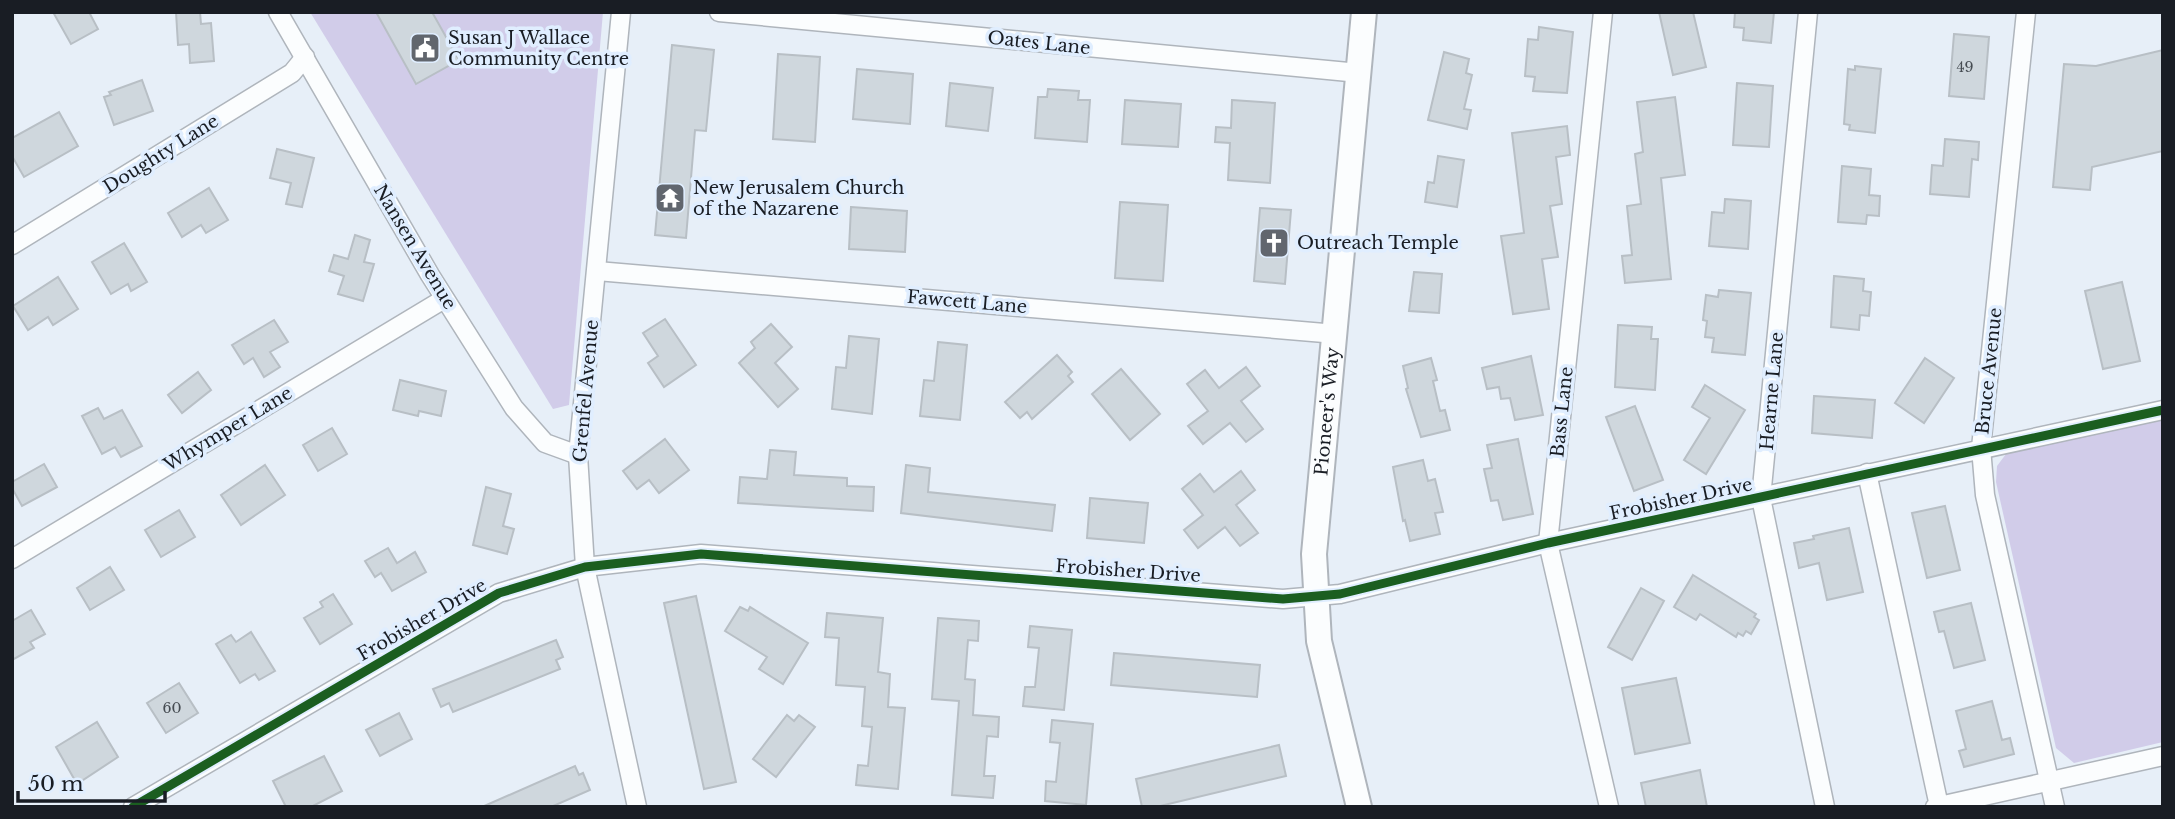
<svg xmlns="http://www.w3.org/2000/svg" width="2175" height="819" font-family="'Libre Baskerville',serif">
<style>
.green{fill:#d1cce9}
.building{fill:#cfd7dd;stroke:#b8bfc5;stroke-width:2}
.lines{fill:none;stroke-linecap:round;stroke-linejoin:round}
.minor-casing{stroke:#afb5bc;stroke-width:21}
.secondary-casing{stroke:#afb5bc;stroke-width:28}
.minor{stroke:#fbfdfe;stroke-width:18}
.secondary{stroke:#fbfdfe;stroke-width:24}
.cycleway-casing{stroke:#e0eeff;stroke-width:13}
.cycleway{stroke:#1b5e20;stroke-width:9}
.labels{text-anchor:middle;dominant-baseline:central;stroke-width:7;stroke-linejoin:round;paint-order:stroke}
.number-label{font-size:14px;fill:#464c52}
.poi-label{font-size:18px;fill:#191d24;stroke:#e0eeff;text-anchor:start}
.street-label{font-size:18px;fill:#191d24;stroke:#e0eeff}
</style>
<rect width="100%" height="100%" fill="#e7eff8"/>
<g class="green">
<path d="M310 12H603L569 405 553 409Z"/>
<path d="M2163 418V742L2074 763 2056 748 1996 482 1997 466 2006 454Z"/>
</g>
<g class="building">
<path d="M53 12H89L98 29 71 44Z"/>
<path d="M176 12H200L201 24 211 23 214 61 190 63 189 44 178 45Z"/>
<path d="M376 12H432L459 60 416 84Z"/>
<path d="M1659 12H1693L1706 67 1673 75Z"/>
<path d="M1735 12H1774L1771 43 1743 40 1744 28 1734 27Z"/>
<path d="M1539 27 1573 32 1567 93 1533 91 1535 77 1525 76 1528 39 1538 40Z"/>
<path d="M1954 34 1989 37 1984 99 1949 96Z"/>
<path d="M672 45 714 50 706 131 695 130 686 238 655 235Z"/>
<path d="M2163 50V151L2092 167 2090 190 2053 187 2064 64 2096 66Z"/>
<path d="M1444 52 1469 59 1466 73 1472 75 1464 109 1471 110 1467 129 1428 120Z"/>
<path d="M778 54 820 57 815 142 773 139Z"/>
<path d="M1855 66 1881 69 1875 133 1849 130 1850 125 1844 124 1848 69 1855 70Z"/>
<path d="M857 69 913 74 910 124 853 119Z"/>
<path d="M142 80 153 111 114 125 104 97 111 95 109 92Z"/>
<path d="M950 83 993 88 988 131 946 126Z"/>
<path d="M1737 83 1773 86 1769 147 1733 145Z"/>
<path d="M1048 89 1079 91 1078 100H1090L1087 142 1035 138 1038 97H1047Z"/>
<path d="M1675 97 1685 175 1661 178 1671 279 1625 283 1622 256 1632 255 1627 206 1641 204 1635 154 1643 152 1637 102Z"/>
<path d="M1125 100 1181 104 1178 147 1122 144Z"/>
<path d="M1232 100 1275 103 1270 183 1228 180 1230 143 1215 142 1216 127 1231 128Z"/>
<path d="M59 112 78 146 24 177 12 156V138Z"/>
<path d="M1567 126 1570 155 1556 157 1562 204 1550 206 1558 257 1542 259 1549 309 1513 314 1501 236 1524 233 1512 133Z"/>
<path d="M1945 139 1979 142 1978 160 1972 159 1969 197 1930 194 1932 165 1943 166Z"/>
<path d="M277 149 314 158 302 207 286 204 291 183 270 178Z"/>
<path d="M1438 156 1464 160 1457 207 1425 202 1428 182 1434 183Z"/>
<path d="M1842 166 1871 169 1869 195 1880 196 1879 216 1867 215 1866 224 1838 222Z"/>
<path d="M209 188 228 220 206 233 201 225 182 237 168 213Z"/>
<path d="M1725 199 1751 201 1748 249 1709 246 1712 212 1724 213Z"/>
<path d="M1120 202 1168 205 1163 281 1115 278Z"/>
<path d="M851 207 907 211 905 252 849 249Z"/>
<path d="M1260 208 1291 210 1285 284 1254 281Z"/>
<path d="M355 235 370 240 364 262 374 264 363 301 338 294 344 276 329 271 334 255 348 259Z"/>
<path d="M124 243 147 282 131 291 128 284 111 294 92 262Z"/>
<path d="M1414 272 1442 274 1439 313 1409 311Z"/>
<path d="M1834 276 1864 279 1863 291 1871 292 1869 316 1860 315 1859 330 1831 327Z"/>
<path d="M58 277 78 309 53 325 48 317 28 330 13 306Z"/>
<path d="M2122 282 2140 361 2103 369 2085 291Z"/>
<path d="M1719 290 1751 293 1745 355 1712 352 1714 338 1705 337 1707 321 1703 320 1706 295 1718 297Z"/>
<path d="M665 319 696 365 664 387 648 363 658 356 643 333Z"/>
<path d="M274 320 288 342 270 352 280 367 264 377 253 358 244 364 232 345Z"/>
<path d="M771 324 792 347 775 363 798 389 778 407 739 363 755 348 751 342Z"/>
<path d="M1618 325 1652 327 1651 339H1658L1655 390 1615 387Z"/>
<path d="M849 336 879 339 872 414 832 409 836 367 846 368Z"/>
<path d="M938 342 967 345 960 420 920 416 924 380 934 381Z"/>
<path d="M1057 355 1072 372 1068 376 1073 382 1032 419 1027 412 1020 418 1005 402Z"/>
<path d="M1531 356 1543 415 1515 420 1510 398 1501 399 1499 387 1487 389 1482 368Z"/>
<path d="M1431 358 1437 380 1433 381 1440 411 1445 410 1450 430 1421 437 1406 389 1408 388 1403 366Z"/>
<path d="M1925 358 1954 378 1924 423 1895 403Z"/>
<path d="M1246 367 1260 386 1241 401 1263 429 1246 442 1230 423 1203 444 1188 426 1208 411 1187 384 1205 370 1219 388Z"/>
<path d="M1121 369 1160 414 1130 440 1092 394Z"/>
<path d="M198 372 211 390 182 413 168 395Z"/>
<path d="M400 380 446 391 441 416 419 411 418 416 393 410Z"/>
<path d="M1705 385 1745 410 1706 474 1684 460 1710 418 1692 407Z"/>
<path d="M1814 396 1875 400 1872 438 1812 433Z"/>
<path d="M1635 406 1663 480 1634 491 1606 417Z"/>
<path d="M98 408 104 419 122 410 142 446 121 457 115 447 102 454 82 416Z"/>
<path d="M332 428 347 454 318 471 303 445Z"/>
<path d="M665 439 689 470 659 493 649 480 637 489 623 471Z"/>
<path d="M1518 439 1533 514 1503 520 1498 500 1491 501 1484 469 1492 468 1487 445Z"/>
<path d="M770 450 796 452 794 475 847 478V486L874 487 873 511 738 503 740 477 767 479Z"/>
<path d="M1423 460 1428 481 1435 479 1443 512 1435 513 1440 534 1410 541 1405 520 1403 521 1393 467Z"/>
<path d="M44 464 57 487 22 506 12 488V482Z"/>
<path d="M265 465 285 495 241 525 221 495Z"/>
<path d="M906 465 930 468 928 492 1055 505 1052 531 901 513Z"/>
<path d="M1241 471 1255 490 1236 505 1258 533 1240 546 1225 527 1198 548 1184 530 1203 515 1182 489 1200 474 1214 492Z"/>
<path d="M486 487 511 494 503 526 514 529 507 554 473 545Z"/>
<path d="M1090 498 1148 503 1144 543 1087 538Z"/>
<path d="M1945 506 1960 570 1927 578 1912 513Z"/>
<path d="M179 510 195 537 161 557 145 530Z"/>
<path d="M1849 528 1863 592 1827 600 1819 563 1799 568 1794 543 1814 539 1813 536Z"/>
<path d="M388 548 397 563 415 552 426 572 392 591 381 573 375 577 365 561Z"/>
<path d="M110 567 124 590 90 610 77 588Z"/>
<path d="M1693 575 1756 614 1754 617 1759 620 1751 634 1746 631 1743 636 1738 633 1736 637 1700 614 1696 620 1674 607Z"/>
<path d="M1641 588 1664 601 1632 660 1608 647Z"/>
<path d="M333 594 352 624 320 644 304 618 323 607 320 602Z"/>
<path d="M696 596 736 782 704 789 664 603Z"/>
<path d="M1971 603 1985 660 1954 668 1944 631 1939 632 1934 612Z"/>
<path d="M740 607 748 611 750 607 808 643 783 684 759 669 767 657 725 631Z"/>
<path d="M31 610 45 634 30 642 34 648 12 660V621Z"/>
<path d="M827 613 883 618 878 672 890 674 888 707 905 708 898 789 856 785 858 765 868 766 872 727 862 726 865 687 836 685 839 638 825 637Z"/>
<path d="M938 618 979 621 978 641 968 640 965 679 975 680 973 715 999 717 998 737 987 736 984 776H995L993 798 952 795 959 701 932 699Z"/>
<path d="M1030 626 1072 630 1064 710 1023 706 1025 687H1035L1039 648 1028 647Z"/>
<path d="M251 632 275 671 259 680 255 674 240 683 216 644 231 635 236 642Z"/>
<path d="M556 640 563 657 556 660 560 669 453 712 449 703 441 707 433 689Z"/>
<path d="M1114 653 1260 665 1257 697 1111 685Z"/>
<path d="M1676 678 1690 743 1635 754 1622 688Z"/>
<path d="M179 683 198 713 166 733 147 703Z"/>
<path d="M1992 701 2002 740 2010 738 2014 754 1964 767 1959 751 1966 749 1956 711Z"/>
<path d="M399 713 412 739 380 756 366 730Z"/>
<path d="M787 715 794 721 799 715 815 727 776 777 753 759Z"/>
<path d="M1052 720 1093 724 1086 805 1045 801 1046 781 1056 782 1060 743 1050 742Z"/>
<path d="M97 722 118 757 77 784 56 747Z"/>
<path d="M1279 745 1286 776 1156 807H1142L1136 779Z"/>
<path d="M324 756 342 791 311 807H286L273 781Z"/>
<path d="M575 766 579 775 583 773 590 790 551 807H482Z"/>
<path d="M1700 770 1707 807H1646L1641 783Z"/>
</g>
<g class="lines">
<g class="minor-casing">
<g id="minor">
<path d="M278 12 430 275 514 408 545 443 578 455"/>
<path d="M621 12 578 455 585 567 637 807"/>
<path d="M719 12 1359 73"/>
<path d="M1603 12 1548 543 1609 807"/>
<path d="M1808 12 1761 498 1825 807"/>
<path d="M2026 12 1981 448 1985 495 2055 807"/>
<path d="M12 245 292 73 305 57"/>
<path d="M597 271 1336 334"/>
<path d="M1867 473 1939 806"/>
<path d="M12 559 444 299"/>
<path d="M133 807 499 593 585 567 701 554 1283 599 1340 594 1548 543 2163 410"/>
<path d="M1935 807 2163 756"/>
</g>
</g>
<g class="secondary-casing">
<g id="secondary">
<path id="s1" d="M1359 807 1319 641 1314 554 1364 12"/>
</g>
</g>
<use href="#minor" class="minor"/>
<use href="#secondary" class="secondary"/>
<g class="cycleway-casing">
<path id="cycleway" d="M133 807 499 593 585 567 701 554 1283 599 1340 594 1548 543 2163 410"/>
</g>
<use href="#cycleway" class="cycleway"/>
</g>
<defs>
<g id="civic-square" transform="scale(1.575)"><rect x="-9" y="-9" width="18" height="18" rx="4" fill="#61666e" stroke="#e0eeff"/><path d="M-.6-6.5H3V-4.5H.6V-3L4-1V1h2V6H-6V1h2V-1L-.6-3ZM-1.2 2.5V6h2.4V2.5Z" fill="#fff"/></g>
<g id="temple-square" transform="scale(1.575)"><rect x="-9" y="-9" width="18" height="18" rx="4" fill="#61666e" stroke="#e0eeff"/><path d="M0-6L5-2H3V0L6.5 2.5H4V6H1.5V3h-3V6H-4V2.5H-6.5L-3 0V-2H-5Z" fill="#fff"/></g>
<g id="church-square" transform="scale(1.575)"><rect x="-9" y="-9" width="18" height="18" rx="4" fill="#61666e" stroke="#e0eeff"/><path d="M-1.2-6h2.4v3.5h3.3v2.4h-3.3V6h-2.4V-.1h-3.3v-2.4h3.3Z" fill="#fff"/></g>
</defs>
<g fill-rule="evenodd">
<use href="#civic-square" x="425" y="48"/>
<use href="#temple-square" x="670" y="198"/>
<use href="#church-square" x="1274" y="243"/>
</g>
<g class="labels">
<g class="number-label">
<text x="1965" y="67">49</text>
<text x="172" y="708">60</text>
</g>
<g class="poi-label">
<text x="448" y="38">Susan J Wallace<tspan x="448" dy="21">Community Centre</tspan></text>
<text x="693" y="188">New Jerusalem Church<tspan x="693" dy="21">of the Nazarene</tspan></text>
<text x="1297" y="243">Outreach Temple</text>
</g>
<g class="street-label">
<text transform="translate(1039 43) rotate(6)">Oates Lane</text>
<text transform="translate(161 154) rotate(-32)">Doughty Lane</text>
<text transform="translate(415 247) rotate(59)">Nansen Avenue</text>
<text transform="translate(967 302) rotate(5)">Fawcett Lane</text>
<text transform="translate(1989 371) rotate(-84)">Bruce Avenue</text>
<text transform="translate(586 391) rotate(-85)">Grenfel Avenue</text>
<text transform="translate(1772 391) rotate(-85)">Hearne Lane</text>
<text stroke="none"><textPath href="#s1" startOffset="401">Pioneer's Way</textPath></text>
<text transform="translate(1562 412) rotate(-84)">Bass Lane</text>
<text transform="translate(228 429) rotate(-31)">Whymper Lane</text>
<text transform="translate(1681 499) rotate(-12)">Frobisher Drive</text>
<text transform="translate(1128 571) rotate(4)">Frobisher Drive</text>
<text transform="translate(422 620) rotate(-30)">Frobisher Drive</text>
</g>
</g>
<rect width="2175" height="819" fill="none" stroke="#191d24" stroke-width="28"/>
<path d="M18 791v10h147v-10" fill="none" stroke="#191d24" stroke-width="3.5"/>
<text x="28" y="791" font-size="21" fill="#191d24" stroke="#e0eeff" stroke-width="5" paint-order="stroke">50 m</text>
</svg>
